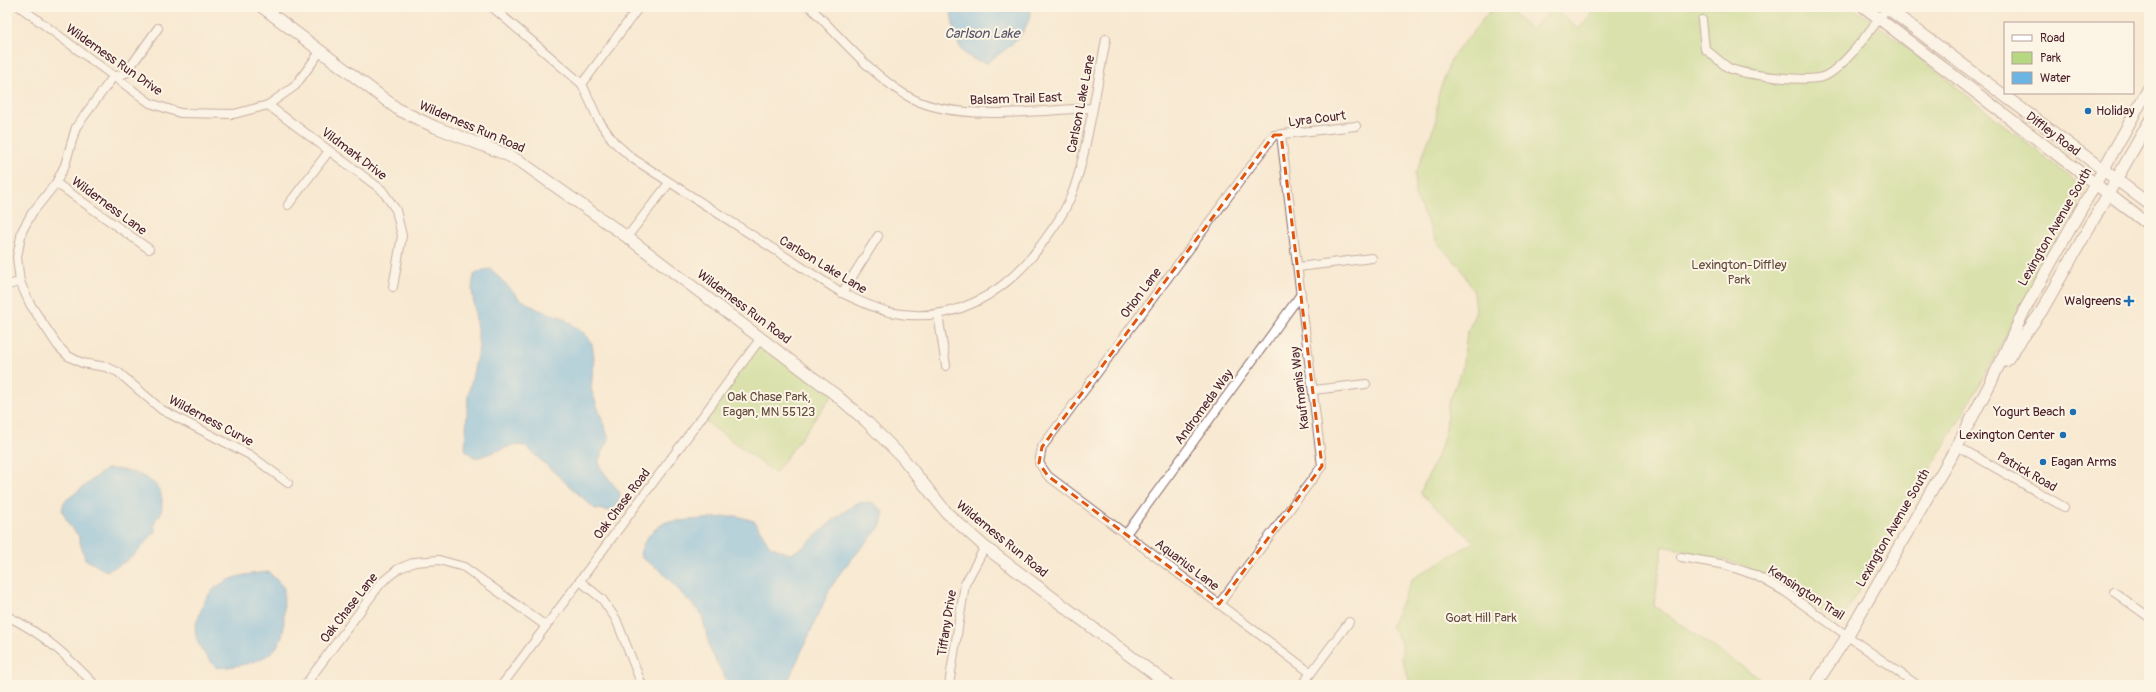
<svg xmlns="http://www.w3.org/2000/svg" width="2156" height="692" font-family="Pangolin,sans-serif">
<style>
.green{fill:#b6d881;stroke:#807c56}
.water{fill:#6bb5e3;stroke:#5a6a87}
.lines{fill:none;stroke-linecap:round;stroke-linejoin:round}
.street-casing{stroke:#876665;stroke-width:10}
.secondary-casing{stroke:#876665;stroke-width:13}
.street{stroke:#fff;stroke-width:8}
.secondary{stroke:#fff;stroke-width:11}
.marked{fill:none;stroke:#e0560e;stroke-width:3;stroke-dasharray:8 5;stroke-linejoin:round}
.poi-dot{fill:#1f6fb2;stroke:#fcf5e5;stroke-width:1.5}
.labels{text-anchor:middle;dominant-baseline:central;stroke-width:4;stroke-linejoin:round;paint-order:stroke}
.street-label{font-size:13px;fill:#4a1f2b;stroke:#fcf5e5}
.poi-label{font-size:13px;fill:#4a1f2b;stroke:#fcf5e5;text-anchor:end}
.park-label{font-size:13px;fill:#654d40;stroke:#fcf5e5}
.water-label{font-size:14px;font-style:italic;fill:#56546b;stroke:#fcf5e5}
</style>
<rect width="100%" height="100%" fill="#fcf5e5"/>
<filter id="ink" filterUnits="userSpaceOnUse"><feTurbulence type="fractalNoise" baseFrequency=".025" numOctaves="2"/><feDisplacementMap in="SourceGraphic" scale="8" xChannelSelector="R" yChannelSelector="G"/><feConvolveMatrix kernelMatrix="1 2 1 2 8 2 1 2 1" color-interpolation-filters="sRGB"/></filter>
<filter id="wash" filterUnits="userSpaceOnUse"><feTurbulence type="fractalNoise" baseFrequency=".012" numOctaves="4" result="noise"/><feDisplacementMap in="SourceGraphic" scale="16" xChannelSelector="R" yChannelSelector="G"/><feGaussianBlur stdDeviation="0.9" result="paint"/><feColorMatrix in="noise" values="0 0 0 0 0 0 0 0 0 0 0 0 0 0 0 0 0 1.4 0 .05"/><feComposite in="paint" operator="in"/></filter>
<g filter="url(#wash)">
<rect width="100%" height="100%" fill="#f8e9d2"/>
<g class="green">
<path d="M1596 7H1852L1886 31 2085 189 1966 409 1839 624 1774 579 1732 562 1663 546 1654 606 1769 685H1411L1402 659V644L1391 626 1412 579 1474 542 1420 493 1440 450 1446 429 1448 404 1462 370 1467 334 1476 311 1474 292 1460 267 1438 244 1415 196V174L1436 122 1438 95 1452 57 1489 12 1509 9 1531 29 1553 9 1579 29Z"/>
<path d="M761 338 834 393 775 473 701 418Z"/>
</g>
<g class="water">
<path d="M950 7H1032C1025 40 1013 43 987 63 955 59 955 34 950 7Z"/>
<path d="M491 269 520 299 539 310 562 317 585 334 592 344 594 357 591 389 609 439 599 460 600 467 620 493 619 500 612 511 595 509 525 446 514 445 479 457H474L465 450 468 396 479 347 472 288 474 275 483 270Z"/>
<path d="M106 469C126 468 163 477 162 502 162 508 162 512 159 517L157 516 154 526 156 530C140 550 131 562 106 571L85 559 78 535 69 525 62 510 64 502Z"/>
<path d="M872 502 884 512 881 526 843 569 831 587 786 685H729L710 650 702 615 660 570 642 558 640 554C644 538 652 530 666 522L737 516 754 521 770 546 790 554 802 548 838 516 857 503Z"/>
<path d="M269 572 284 588C283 602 285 618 283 632 278 662 241 666 217 668 205 656 195 645 195 626 199 617 202 606 207 597 221 577 246 574 269 572Z"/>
</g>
</g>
<g filter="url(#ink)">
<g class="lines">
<g class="street-casing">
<g id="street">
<path d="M20 7 150 103 180 113 234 114 268 105 295 86 320 52"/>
<path d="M492 7 582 84 599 121 614 142 632 158 842 293C857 300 873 308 889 312 952 326 1005 294 1041 245 1052 230 1064 214 1071 196 1079 178 1083 157 1087 138 1094 105 1100 72 1106 39"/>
<path d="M810 7C840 37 868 71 904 94 950 124 1039 110 1093 108"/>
<path d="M1702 20 1705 49C1713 55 1721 63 1729 68 1743 75 1811 83 1825 76 1846 66 1873 26 1888 7"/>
<path d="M158 28 126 73 113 77 76 127 65 165 56 183 32 213 22 231 17 257 20 282 30 304 58 346 68 356 82 363 106 367 118 372 162 410 250 455 288 483"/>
<path d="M582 84 639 7"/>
<path d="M268 105 382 190 396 210 402 236 393 287"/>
<path d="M56 183 149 249"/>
<path d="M288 205 329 151"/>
<path d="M627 237 669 183"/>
<path d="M1298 267 1372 258"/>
<path d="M7 285 20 282"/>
<path d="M842 293 878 236"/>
<path d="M938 314 946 366"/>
<path d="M1313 390 1366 384"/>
<path d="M1957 446 2064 507"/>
<path d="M1126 534 1301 294"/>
<path d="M1681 557 1726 565 1755 575 1784 591 1917 685"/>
<path d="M580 581 602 599 616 619 642 685"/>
<path d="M2114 592 2149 617"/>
<path d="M1219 604 1322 466 1281 135"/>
<path d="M7 616C44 634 67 656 95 685"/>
<path d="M1311 673 1048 476 1039 463 1042 447 1274 135 1356 126"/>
<path d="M305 685 381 583 398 569 415 562 439 560 464 567 546 626"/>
<path d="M502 685 761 338"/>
<path d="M949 685 965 584 985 547"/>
<path d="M1302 685 1349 622"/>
</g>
</g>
<g class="secondary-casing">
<g id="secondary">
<path d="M262 7 399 110 435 127 505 154 521 162 627 237 836 395 867 422 902 457 947 513 985 547 1169 685"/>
<path d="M1864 7 2149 225"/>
<path d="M1886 7 2149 204"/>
<path d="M2006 361 2041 312 2149 122"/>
<path d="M1815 685 1848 635 1957 446 1991 382 2024 311 2149 88"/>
</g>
</g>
<use href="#street" class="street"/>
<use href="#secondary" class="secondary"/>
</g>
</g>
<path d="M0 0H2156V692H0ZM1274 135H1281L1322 466 1219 604 1048 476 1039 463 1042 447Z" fill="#f8e9d2" fill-opacity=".55" fill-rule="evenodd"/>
<path class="marked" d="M1274 135H1281L1322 466 1219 604 1048 476 1039 463 1042 447Z"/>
<g class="poi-dot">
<circle cx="2088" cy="111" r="4"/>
<path d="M2127 295h4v4h4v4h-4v4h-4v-4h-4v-4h4z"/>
<circle cx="2073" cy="412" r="4"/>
<circle cx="2063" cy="435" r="4"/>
<circle cx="2043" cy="462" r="4"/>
</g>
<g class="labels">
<g class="street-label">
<text transform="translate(114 60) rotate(35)">Wilderness Run Drive</text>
<text transform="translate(1016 99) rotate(-2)">Balsam Trail East</text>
<text transform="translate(1081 104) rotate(-79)">Carlson Lake Lane</text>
<text transform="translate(1317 119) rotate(-7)">Lyra Court</text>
<text transform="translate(472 127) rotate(23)">Wilderness Run Road</text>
<text transform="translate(2053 134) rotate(37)">Diffley Road</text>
<text transform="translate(354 154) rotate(37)">Vildmark Drive</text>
<text transform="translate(109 206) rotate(36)">Wilderness Lane</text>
<text transform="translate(2055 227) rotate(-60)">Lexington Avenue South</text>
<text transform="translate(823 265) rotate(31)">Carlson Lake Lane</text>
<text transform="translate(1141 293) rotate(-53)">Orion Lane</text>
<text transform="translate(744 307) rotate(37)">Wilderness Run Road</text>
<text transform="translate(1300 388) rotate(-97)">Kaufmanis Way</text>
<text transform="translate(1204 407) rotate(-54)">Andromeda Way</text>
<text transform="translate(211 421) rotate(28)">Wilderness Curve</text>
<text transform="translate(2027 472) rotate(30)">Patrick Road</text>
<text transform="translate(622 504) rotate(-53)">Oak Chase Road</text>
<text transform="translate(1893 528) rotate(-60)">Lexington Avenue South</text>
<text transform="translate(1002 539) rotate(39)">Wilderness Run Road</text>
<text transform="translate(1187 565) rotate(37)">Aquarius Lane</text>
<text transform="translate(1806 593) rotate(33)">Kensington Trail</text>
<text transform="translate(349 608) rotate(-52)">Oak Chase Lane</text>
<text transform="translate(947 623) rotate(-81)">Tiffany Drive</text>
</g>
<g class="poi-label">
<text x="2096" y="111" text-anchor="start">Holiday</text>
<text x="2121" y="301">Walgreens</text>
<text x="2065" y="412">Yogurt Beach</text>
<text x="2055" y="435">Lexington Center</text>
<text x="2051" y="462" text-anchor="start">Eagan Arms</text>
</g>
<g class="park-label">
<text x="1739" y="265">Lexington-Diffley<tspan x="1739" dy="15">Park</tspan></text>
<text x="769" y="397">Oak Chase Park,<tspan x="769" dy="15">Eagan, MN 55123</tspan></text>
<text x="1481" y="618">Goat Hill Park</text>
</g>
<g class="water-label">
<text x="982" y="33">Carlson Lake</text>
</g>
</g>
<rect width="2156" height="692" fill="none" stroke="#fcf5e5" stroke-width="24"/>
<rect x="2004" y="22" width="130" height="72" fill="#fcf5e5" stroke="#b59f9b"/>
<rect x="2012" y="35" width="20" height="6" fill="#ffffff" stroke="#b59f9b"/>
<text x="2040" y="42" font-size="12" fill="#4a1f2b">Road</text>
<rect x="2012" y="52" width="20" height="12" fill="#b6d881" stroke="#b59f9b"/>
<text x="2040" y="62" font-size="12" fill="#4a1f2b">Park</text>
<rect x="2012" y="72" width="20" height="12" fill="#6bb5e3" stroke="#b59f9b"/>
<text x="2040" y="82" font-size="12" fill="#4a1f2b">Water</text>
</svg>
